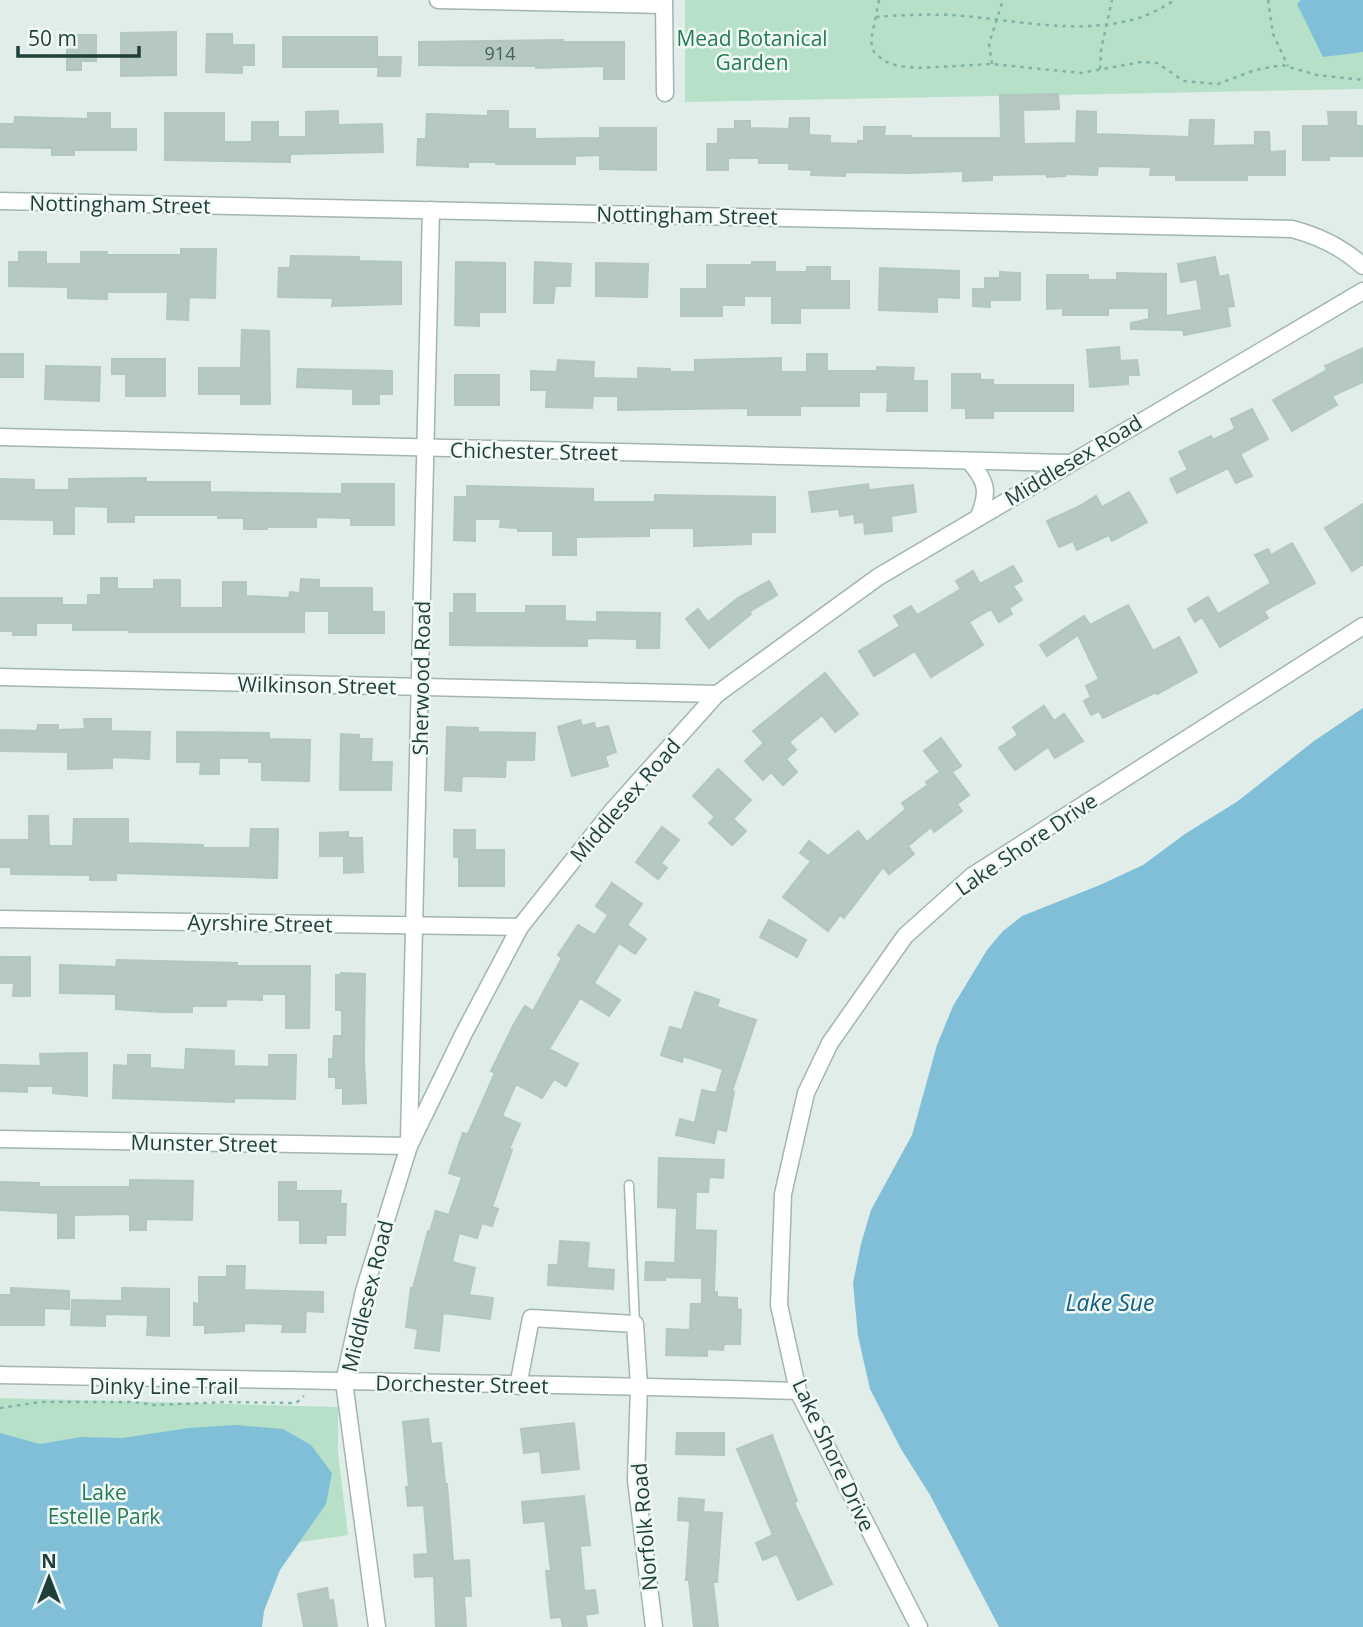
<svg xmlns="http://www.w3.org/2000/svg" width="1363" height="1627" font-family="'Open Sans',sans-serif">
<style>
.green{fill:#b6e1c8}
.water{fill:#81bfd9}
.building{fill:#b5c8c2;stroke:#b2c7c1;stroke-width:2}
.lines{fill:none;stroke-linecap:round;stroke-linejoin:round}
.service-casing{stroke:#a2b5b1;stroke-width:11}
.minor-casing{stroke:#a2b5b1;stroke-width:19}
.path{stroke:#7db4aa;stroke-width:2.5;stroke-dasharray:3.5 5;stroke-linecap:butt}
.service{stroke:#fff;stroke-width:8}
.minor{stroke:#fff;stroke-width:16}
.labels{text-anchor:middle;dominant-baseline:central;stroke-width:5;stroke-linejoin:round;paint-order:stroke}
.number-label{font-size:18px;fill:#44615d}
.park-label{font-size:21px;fill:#247b52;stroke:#f1f9f6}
.street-label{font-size:21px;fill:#1f3f3b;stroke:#f1f9f6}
.water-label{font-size:23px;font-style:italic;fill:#126082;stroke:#f1f9f6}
</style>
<rect width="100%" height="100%" fill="#e0ede9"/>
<g class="green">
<path d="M685 0H1363V89L685 102Z"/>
<path d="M0 1398 338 1407V1453L348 1535 192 1558 0 1627Z"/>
</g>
<g class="water">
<path d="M1301 0H1363V52L1323 57 1297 4Z"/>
<path d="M1363 708V1627H999L930 1495 901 1449 870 1389 858 1336 853 1283 861 1244 871 1210 912 1135 937 1045 953 1006 987 950 1003 931 1022 916 1100 885 1143 865 1185 834 1238 801 1314 741Z"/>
<path d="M235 1425 283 1429 311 1445 332 1473 326 1504 280 1570 264 1611 262 1627H0V1433L40 1444 81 1437 122 1438 189 1428Z"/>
</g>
<g class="building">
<path d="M176 32V75L121 76V33Z"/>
<path d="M207 34H232V45H254V65H242V73L206 72Z"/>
<path d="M67 35H96V61H81V70H67Z"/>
<rect x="283" y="37" width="94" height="30"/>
<path d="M563 40V42H624V79H604V66L536 68V66L419 65V42Z"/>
<path d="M379 57H401L400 76H378Z"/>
<path d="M1058 94 1059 109 1023 110 1024 144 1076 143 1077 111 1096 112V134L1189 137 1190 120H1214L1213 146 1255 145V132H1269L1270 152 1285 151V175H1247V180H1176V175H1150L1151 167 1098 166 1097 175 1065 174V176L1047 177V174L992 175V180L963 181V171L910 173 845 172V176L811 175 812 170 789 169V163H759V158H728V170H707V144H718V129H735V121H750V128L789 129 790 118H809V135L830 136V143L858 144V141H864V127H885L884 136H911V138H1001L1000 95Z"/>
<path d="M338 111V125L382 124 383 152 290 154V162L165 160V113H224V142H252V122H278V137H306V112Z"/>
<path d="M488 111H508V129H535V139L600 138V128H656V170L600 169V155L575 156V164H496V162H468V167L417 165 418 139H426L427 114 488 116Z"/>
<path d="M1328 112H1356V126H1363V156H1329V160H1303V126H1329Z"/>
<path d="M88 113H110V129H136V150H74V155H52V148L0 147V124H14L15 117 88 119Z"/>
<path d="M181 249H216L215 298 189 297 188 320 167 319 168 292H107V299L68 298V287L9 286V262H19V252H46V264H81V252H107V255H181Z"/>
<path d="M291 256 359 257V261L401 262V304L332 306 333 298 278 297 279 268H290Z"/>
<path d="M1215 257 1219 277 1228 275 1234 306 1227 307 1230 326 1184 335 1183 330 1131 329V323L1149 319V308H1108V315H1063V308L1047 309V275H1088V280H1117V273L1166 274V316L1202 310 1197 279 1181 282 1178 264Z"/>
<path d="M456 262 505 263V312H479V326L455 325Z"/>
<path d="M535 262 571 264 570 286H555L553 303H534Z"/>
<path d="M752 262H775V272H807V267H830V281H849V308H800V323H772V296H744V305H722V316H681V289H707V265H752Z"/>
<path d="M596 263 648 264 647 297 596 296Z"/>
<path d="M880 268 959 271V298L937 297V312L879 310Z"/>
<path d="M1000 272 1020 273V300H990V307L973 306V289H985V278H1000Z"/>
<path d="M242 330 269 331 270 404H241V394H199V368H241Z"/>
<path d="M1119 347 1120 361 1137 360 1139 375H1128V384L1090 387 1087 350Z"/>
<path d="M1363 348V382L1332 396 1337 405 1292 431 1273 400 1327 370 1325 366Z"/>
<rect x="0" y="354" width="23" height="23"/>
<path d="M807 354H827V371H877V367L914 368 913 381H927V411H887L888 392H859V406H800V415H748V408L618 410V396H593L592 408 546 407 547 390H531V371L557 372 558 360 594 362 593 378 638 379V368L670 369V372H695V360L781 358V372H807Z"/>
<path d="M112 359H165V396H126V374H112Z"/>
<path d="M46 366 100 367 99 401 45 399Z"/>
<path d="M298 369 392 371V394H379V404H353V389L297 387Z"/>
<path d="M952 374H980V380H993V385H1073V411H993V418H966V408H952Z"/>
<rect x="455" y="375" width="44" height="30"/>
<path d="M1252 409 1268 439 1240 454 1252 476 1236 483 1228 468 1177 493 1170 479 1188 470 1179 452 1211 436 1213 440 1235 429 1231 419Z"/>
<path d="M146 478V482H210V492L342 494V484H394V525H351V518L316 517V527H267V529H244V518H218V515H134V522H108V507L74 506V534H54V520L0 519V479L34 480V490H69V479Z"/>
<path d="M868 484 869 490 913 485 916 512 891 516 892 531 865 534 864 522 855 523 854 514 840 516 839 509 812 512 809 492Z"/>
<path d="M467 486 593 489V502H655V495L775 497V532H751V544L694 546V528H649V536L576 537V555H553V531H518V528L500 527 501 519H475V541L454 540 455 497H467Z"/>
<path d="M1129 492 1147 522 1112 541 1109 535 1077 550 1073 541 1059 547 1047 521 1080 506 1096 496 1102 507Z"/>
<path d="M1363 504V564L1352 571 1325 528Z"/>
<path d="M1292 543 1315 583 1264 611 1268 618 1220 647 1202 617 1195 622 1188 609 1208 597 1218 614 1271 583 1255 555 1268 549 1271 555Z"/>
<path d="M1013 566 1022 581 1013 586 1022 600 1009 608 1012 614 999 622 991 609 969 622 983 645 931 677 915 651 874 676 859 651 900 626 894 616 911 606 917 615 961 589 956 581 973 571 980 584Z"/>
<path d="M101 578H117V589H154V580H180V608H223V582H246V596L289 598 290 592 300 593 301 579 319 580V588H372V612H384V633H329V611H304V632H129V630H73V623H36V635H13V631H0V598H62V605H88V595H101Z"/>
<path d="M769 581 777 595 749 612 751 614 709 648 686 619 698 609 708 622 738 598Z"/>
<path d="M454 594H475V613H526V606H565V621L597 622V612L660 613 659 648H637V639L587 638V646L450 645V613H454Z"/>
<path d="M1128 605 1153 651 1179 637 1197 672 1157 694 1156 692 1103 718 1099 711 1091 715 1084 701 1091 697 1086 686 1099 679 1078 635 1047 656 1040 645 1084 616 1090 625Z"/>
<path d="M825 673 858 714 835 732 822 715 789 742 796 750 786 759 797 772 783 785 771 772 763 780 745 761 764 743 753 731Z"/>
<path d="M1044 706 1054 721 1064 714 1083 741 1055 758 1048 747 1015 770 999 748 1018 735 1013 727Z"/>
<path d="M84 719H111V731L150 732 149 759 112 757V768L68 769V752L0 751V730L37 731 38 725H58V730L85 729Z"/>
<path d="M580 720 582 726 594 723 596 729 608 726 616 752 605 756 608 766 572 776 558 727Z"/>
<path d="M447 727 478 728V732L535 733 534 760H506L505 777 462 776 461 791 445 790Z"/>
<path d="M177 732 269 733V739L310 740 309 781 262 780V762H249V758H219V774H200L201 762H177Z"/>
<path d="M341 734 359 735V739H372L371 762H392L391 790H340Z"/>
<path d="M941 738 961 766 952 772 969 795 957 804 962 811 934 832 931 827 908 846 914 854 889 874 883 867 844 918 840 915 828 931 783 897 811 861 800 853 809 841 828 856 858 831 867 842 906 809 902 803 928 785 926 782 940 772 924 751Z"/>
<path d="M718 769 751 800 733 819 746 831 732 845 709 823 715 817 693 796Z"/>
<path d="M29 816H48L49 846H73L74 819H128V843L203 845V848H250L251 829H278L277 878 116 873V880H90V875L11 874V867H0V840H29Z"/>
<path d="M662 827 679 840 661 863 667 868 658 879 636 862Z"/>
<path d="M454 830H475V850H504V886H459V857H454Z"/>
<path d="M348 832V838H362L363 872 344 873V856H320V833Z"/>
<path d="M612 883 642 904 627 925 646 939 635 954 619 943 594 983 620 1000 609 1016 580 998 549 1049 578 1064 566 1086 554 1079 542 1098 516 1084 502 1116 520 1124 509 1149 512 1150 492 1207 498 1209 492 1226 482 1223 477 1238 459 1233 452 1262 475 1268 469 1295 493 1298 490 1319 443 1313 439 1351 415 1348 418 1329 406 1327 411 1288H413L428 1231H430L436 1211 449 1215 462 1177 449 1173 463 1133 468 1134 495 1073 491 1071 514 1024 525 1006 533 1011 562 958 558 955 578 925 595 935 608 915 596 906Z"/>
<path d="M769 920 806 940 797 957 760 937Z"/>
<path d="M0 957H30V996H13L14 983H0Z"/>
<path d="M117 960 237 963V966H310L309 1028H286V994H262V1000L226 999V1006H192V1012H163L116 1009V994L60 993V965L116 967Z"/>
<path d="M341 973 365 974 364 1058 366 1103 343 1104V1088H336V1077H329V1059H333L334 1036H342V1010H336V975H341Z"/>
<path d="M695 992 719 1000 717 1007 756 1020 732 1091 734 1092 726 1131 717 1129 714 1143 676 1135 680 1119 695 1123 702 1090 716 1093 723 1069 683 1056 682 1062 661 1055 670 1027 682 1030Z"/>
<path d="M186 1049 234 1051V1066L269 1067V1055H296L295 1099 234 1098V1102L113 1098 114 1065 128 1066V1055H150V1068L185 1070Z"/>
<path d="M87 1053V1096L53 1093V1086H27V1092L0 1091V1065L41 1066 40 1054Z"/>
<path d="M659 1158 724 1160 723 1178 709 1177 708 1192H696L695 1230 716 1231 714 1292H717V1297L737 1298V1309L741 1310 740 1344H724L723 1350 707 1349V1356L666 1355 667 1329 690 1330 691 1304H702V1278L665 1277V1280H645L646 1262 675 1263 677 1208 658 1207Z"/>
<path d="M130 1180 193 1181 192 1220 146 1219V1230H130V1214L74 1215V1238H58V1213L0 1210V1182L39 1183V1187H130Z"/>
<path d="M279 1182H296V1191H341L340 1204H346L345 1235H326V1243H300V1220H279Z"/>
<path d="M560 1241 589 1243 587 1268 614 1270 613 1289 548 1285 549 1265H558Z"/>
<path d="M227 1266H245L244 1290 323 1292V1312L306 1311 305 1332H282L283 1324 244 1323V1331L205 1333V1325H194V1303L199 1304V1277H227Z"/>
<path d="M11 1288 69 1291V1309L44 1308V1325H0V1295H11Z"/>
<path d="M122 1288 169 1289V1336L147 1335 148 1315 105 1314V1326L71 1325 72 1300 122 1301Z"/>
<path d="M428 1419 431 1444 441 1443 445 1484H447L453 1561 469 1560 471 1596H464L466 1627H436L434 1576 415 1577 414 1555 428 1554 424 1505 408 1506 406 1487H409L403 1422Z"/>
<path d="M574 1423 579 1469 542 1473 540 1451 524 1453 521 1429Z"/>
<path d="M677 1433H724V1455L676 1454Z"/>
<path d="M772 1435 797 1501 794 1503 832 1584 798 1600 777 1554 763 1560 756 1543 773 1535 737 1449Z"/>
<path d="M584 1496 590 1545 580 1546 584 1591 595 1590 598 1613 585 1615 587 1627H563L561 1617 551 1618 546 1571H551L545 1521 524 1523 522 1502Z"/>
<path d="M679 1498 704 1500 703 1512 722 1513 717 1582H713L718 1627H694L689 1580H686L690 1521 678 1520Z"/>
<path d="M327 1588 329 1601 333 1600 337 1627H304L298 1594Z"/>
</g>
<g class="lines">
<g class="service-casing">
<path id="service" d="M629 1185 635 1324"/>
</g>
<g class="minor-casing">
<g id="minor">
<path d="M438 0 664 5"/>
<path d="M664 0 665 93"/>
<path d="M0 201 1292 229C1319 236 1342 247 1363 266"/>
<path d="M0 437 1068 463"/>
<path d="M969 461C987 481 989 492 979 516"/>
<path d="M0 677 717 694"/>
<path d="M0 919 520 927"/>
<path d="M0 1139 409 1146"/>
<path d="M409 1140 431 210"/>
<path d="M0 1375C266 1380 532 1383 798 1391"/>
<path d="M518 1386 531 1318 635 1324 639 1386 636 1480 654 1627"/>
<path d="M377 1627 344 1382 364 1291 409 1146 464 1033 520 927 613 810 717 694 878 577 1363 291"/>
<path d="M919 1627 798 1391 779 1305 783 1194 806 1093 830 1043 905 936 972 876 1363 626"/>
</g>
</g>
<g class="path">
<path d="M879 0 871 41 874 52 884 61 898 66 918 68 992 64 1081 73 1141 62 1157 63 1184 81 1218 84 1255 70 1282 65 1317 75 1363 80"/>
<path d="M1268 0 1273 34 1288 66"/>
<path d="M876 17C901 15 926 14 951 15 1013 19 1081 37 1142 17 1153 13 1165 6 1175 0"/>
<path d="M992 64 989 44 1003 0"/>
<path d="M1100 69 1101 50 1112 0"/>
<path d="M0 1408 40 1402H133L154 1405 225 1402 296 1403 304 1396"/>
</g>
<use href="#service" class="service"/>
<use href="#minor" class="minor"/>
</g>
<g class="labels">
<g class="number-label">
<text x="500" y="53">914</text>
</g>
<g class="park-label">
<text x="752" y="38">Mead Botanical<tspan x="752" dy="24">Garden</tspan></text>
<text x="104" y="1492">Lake<tspan x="104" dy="24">Estelle Park</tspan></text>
</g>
<g class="street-label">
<text transform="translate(120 204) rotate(1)">Nottingham Street</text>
<text transform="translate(687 215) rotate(1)">Nottingham Street</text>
<text transform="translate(534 451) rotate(1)">Chichester Street</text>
<text transform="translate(1073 460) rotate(-31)">Middlesex Road</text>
<text transform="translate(421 678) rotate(-89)">Sherwood Road</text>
<text transform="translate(317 685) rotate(1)">Wilkinson Street</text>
<text transform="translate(625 800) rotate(-49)">Middlesex Road</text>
<text transform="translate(1026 844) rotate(-34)">Lake Shore Drive</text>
<text transform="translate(260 923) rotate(1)">Ayrshire Street</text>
<text transform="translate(204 1143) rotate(1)">Munster Street</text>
<text transform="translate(367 1296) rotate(-76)">Middlesex Road</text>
<text transform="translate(462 1384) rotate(1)">Dorchester Street</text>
<text x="164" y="1386">Dinky Line Trail</text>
<text transform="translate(834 1455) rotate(65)">Lake Shore Drive</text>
<text transform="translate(644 1527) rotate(-95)">Norfolk Road</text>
</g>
<g class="water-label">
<text x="1110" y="1302">Lake Sue</text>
</g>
</g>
<g transform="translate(49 1578)" stroke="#f1f9f6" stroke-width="5" paint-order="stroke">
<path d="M0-5L12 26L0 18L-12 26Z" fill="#1f3f3b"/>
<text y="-10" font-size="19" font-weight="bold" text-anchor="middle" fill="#1f3f3b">N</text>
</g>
<path d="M18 46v10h121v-10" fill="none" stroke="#1f3f3b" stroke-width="3.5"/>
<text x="28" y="46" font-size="21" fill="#1f3f3b" stroke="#f1f9f6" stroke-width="5" paint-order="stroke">50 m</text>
</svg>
